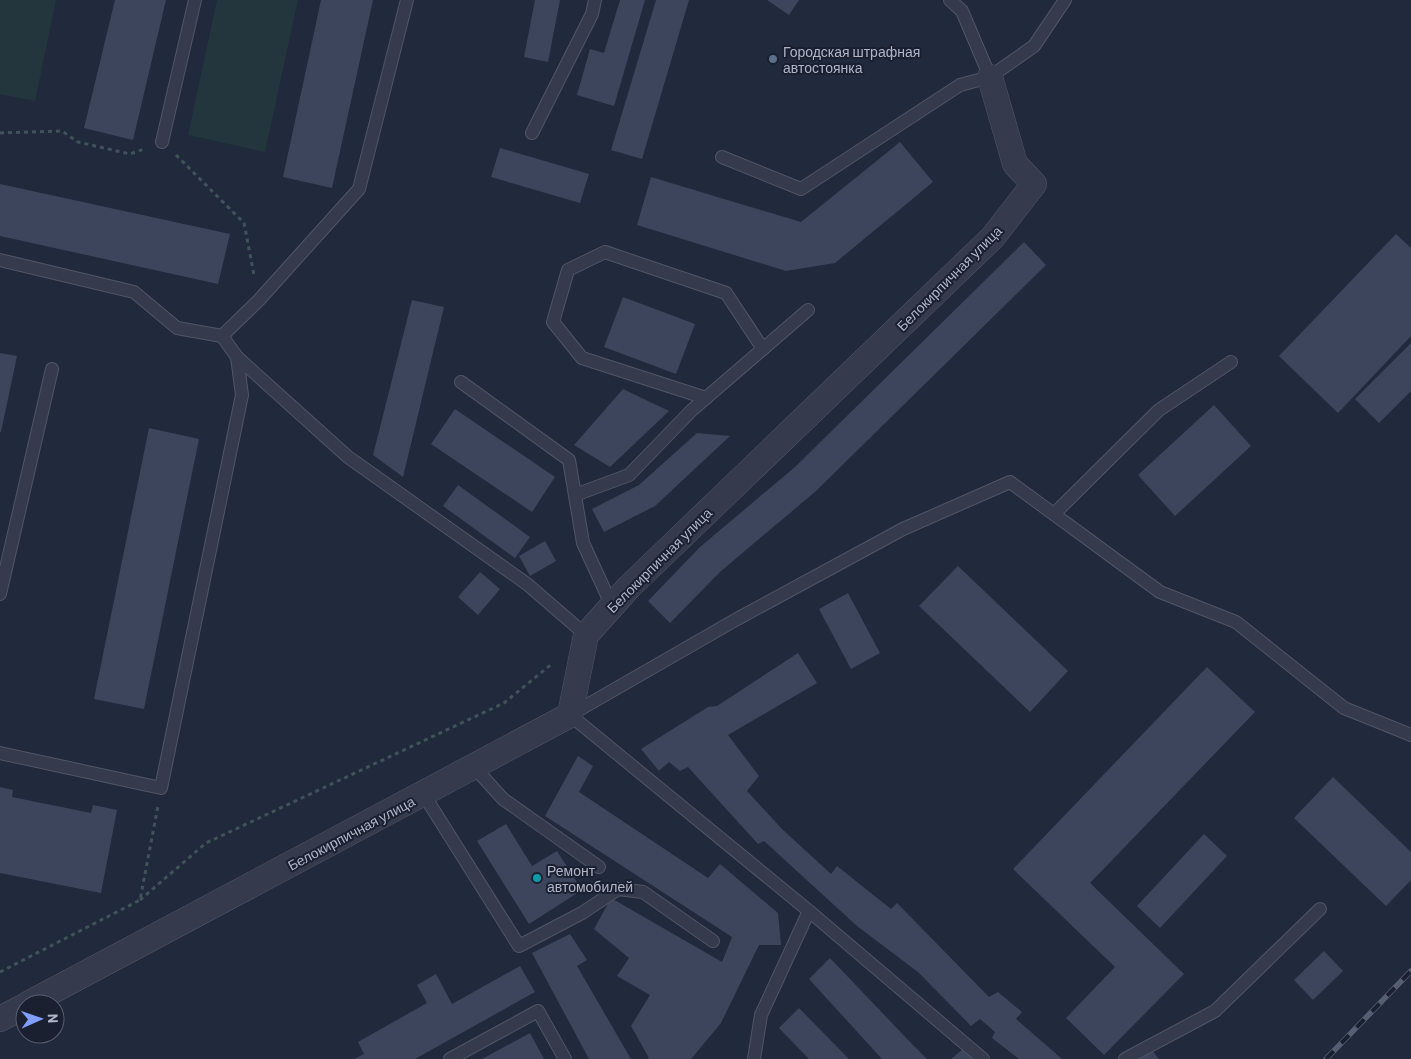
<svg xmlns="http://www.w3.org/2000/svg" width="1411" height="1059" font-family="Barlow,sans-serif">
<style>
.green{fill:#23363d}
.building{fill:#3d455c}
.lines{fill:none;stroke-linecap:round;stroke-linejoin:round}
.lane-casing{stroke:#505666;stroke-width:14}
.street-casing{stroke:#505666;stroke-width:26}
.path{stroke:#41535a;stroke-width:3;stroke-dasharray:4 4;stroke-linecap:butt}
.lane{stroke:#353b4c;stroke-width:12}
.street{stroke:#353b4c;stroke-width:25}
.rail-casing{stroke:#575e73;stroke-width:5.5}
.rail{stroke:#1a2030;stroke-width:4;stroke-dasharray:11;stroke-linecap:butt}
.service-dot{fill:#5c6f8a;stroke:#1a2030;stroke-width:2}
.culture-dot{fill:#0f9aa8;stroke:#1a2030;stroke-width:2}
.labels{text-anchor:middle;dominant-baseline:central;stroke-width:4;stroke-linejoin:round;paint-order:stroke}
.poi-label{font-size:14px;fill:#b0b6c8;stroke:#1a2030;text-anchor:start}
.street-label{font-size:14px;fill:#b0b6c8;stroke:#1a2030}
</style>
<rect width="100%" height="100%" fill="#21293c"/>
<g class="green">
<path d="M0 0H56L35 101 0 94Z"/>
<path d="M217 0H298L265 152 188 135Z"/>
</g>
<g class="building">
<path d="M115 0H166L133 140 84 128Z"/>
<path d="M321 0H373L332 188 283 177Z"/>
<path d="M535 0H560L548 62 524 57Z"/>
<path d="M620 0H645L614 106 577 95 590 49 604 53Z"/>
<path d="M656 0H689L642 159 611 150Z"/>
<path d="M767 0H799L789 15Z"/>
<path d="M900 142 933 182 835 263 786 271 637 225 651 177 801 222Z"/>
<path d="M500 148 589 174 580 203 491 177Z"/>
<path d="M0 184 230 234 218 284 0 236Z"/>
<path d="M1396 234 1411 248V336L1338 413 1279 356Z"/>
<path d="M1024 242 1046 265 816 491 720 572 670 623 648 601 700 547 795 467Z"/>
<path d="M623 297 695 324 676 374 604 347Z"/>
<path d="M412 300 444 307 403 477 373 455Z"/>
<path d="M1411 343V391L1379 423 1355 399Z"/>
<path d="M0 353 17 356 1 432H0Z"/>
<path d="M623 389 669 411 610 467 574 445Z"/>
<path d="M1214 405 1251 446 1175 516 1138 475Z"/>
<path d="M455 409 555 477 532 512 431 444Z"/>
<path d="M149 428 199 439 144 709 94 699Z"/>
<path d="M697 433 730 436 655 506 604 532 592 509 639 485Z"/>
<path d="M458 485 530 537 515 558 443 506Z"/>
<path d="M545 541 556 561 530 576 519 556Z"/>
<path d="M958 566 1068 671 1030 712 919 606Z"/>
<path d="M480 572 500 589 478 615 458 597Z"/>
<path d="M848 593 880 653 851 669 819 609Z"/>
<path d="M798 653 817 683 728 735 759 776 747 791 782 829 831 874 837 866 891 909 897 903 989 997 998 992 1022 1012 1016 1019 1062 1059H1019L992 1038 995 1032 980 1019 971 1026 918 972 857 926 764 841 758 844 688 767 680 771 669 762 659 771 641 749 708 707 717 706Z"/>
<path d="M1207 667 1255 712 1090 883 1184 974 1104 1055 1066 1018 1115 967 1013 869Z"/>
<path d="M578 756 593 766 579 792 708 878 720 864 778 913 781 945H759L721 1023 691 1059H647L649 1058 631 1026 650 995 617 976 629 958 594 929 611 898 722 962 732 937 545 816Z"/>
<path d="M1333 777 1411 852V880L1386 906 1294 818Z"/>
<path d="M0 787 13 790 12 797 91 813 93 805 117 810 101 893 0 873Z"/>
<path d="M506 824 532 866 557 851 582 890 529 924 477 841Z"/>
<path d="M1204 834 1227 856 1160 928 1137 906Z"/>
<path d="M570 934 587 960 577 966 631 1059H589L532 953Z"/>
<path d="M1324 951 1343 971 1313 1000 1294 980Z"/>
<path d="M830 958 911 1043 927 1059H882L809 979Z"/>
<path d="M520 966 535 992 415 1059H354L364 1054 358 1042 427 1003 417 985 436 974 452 1004Z"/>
<path d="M799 1008 849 1059H809L779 1028Z"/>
<path d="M530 1033 544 1059H482Z"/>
<path d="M1150 1048 1159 1059H1138Z"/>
<path d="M963 1049 972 1059H951Z"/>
</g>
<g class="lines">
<g class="lane-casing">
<g id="lane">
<path d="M950 0 962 11 990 77"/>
<path d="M532 133 592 14 595 0"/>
<path d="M162 142 195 0"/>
<path d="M722 157 801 189 960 85 990 77 1034 46 1065 0"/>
<path d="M0 260 134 292 177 328 222 336"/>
<path d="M237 357 348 457 527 584 586 635"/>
<path d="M461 382 569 460 583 543 612 606"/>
<path d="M706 398 582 358 553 322 568 270 605 252 726 293 763 349"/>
<path d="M575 495 629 475 692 410 808 310"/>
<path d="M1054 514 1159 410 1231 362"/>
<path d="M0 594 52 369"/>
<path d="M0 753 161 788 242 395 237 357 222 336 259 300 359 189 407 0"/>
<path d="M474 767 503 799 599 867"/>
<path d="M424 795 519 946 582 913 618 889 643 892 713 941"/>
<path d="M450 1059 538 1011 565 1059"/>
<path d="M754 1059 761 1015 809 911"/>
<path d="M983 1059 809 911 570 715 737 619 903 529 1010 482 1160 592 1236 622 1344 708 1411 735"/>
<path d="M1125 1059 1215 1011 1320 909"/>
</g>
</g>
<g class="street-casing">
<g id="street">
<path d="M28 1004 570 715 586 635 629 587 993 237 1034 184 1015 164 990 77"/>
<path d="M0 1019 25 1006"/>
</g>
</g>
<g class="path">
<path d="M0 133 62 131 78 142 130 154 144 149"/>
<path d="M176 155 244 223 254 275"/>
<path d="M140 900 206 843 504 703 553 663"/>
<path d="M0 972 140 900 158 806"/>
</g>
<use href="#lane" class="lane"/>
<use href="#street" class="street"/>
<g class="rail-casing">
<path id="rail" d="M1326 1059 1411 971"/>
</g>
<use href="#rail" class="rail"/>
</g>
<circle class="service-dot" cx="773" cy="59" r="5"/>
<circle class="culture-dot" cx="537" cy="878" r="5"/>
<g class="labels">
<g class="poi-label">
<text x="783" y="51">Городская штрафная<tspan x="783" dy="16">автостоянка</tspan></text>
<text x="547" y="870">Ремонт<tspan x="547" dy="16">автомобилей</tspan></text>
</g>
<g class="street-label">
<text transform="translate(949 278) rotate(-45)">Белокирпичная улица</text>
<text transform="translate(659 560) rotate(-45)">Белокирпичная улица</text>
<text transform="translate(351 833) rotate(-28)">Белокирпичная улица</text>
</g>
</g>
<g transform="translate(40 1019) rotate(88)"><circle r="24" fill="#1a2030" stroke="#565c6d"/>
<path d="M0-4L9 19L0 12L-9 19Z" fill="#819efc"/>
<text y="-8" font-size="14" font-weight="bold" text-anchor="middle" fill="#b0b6c8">N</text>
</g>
</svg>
